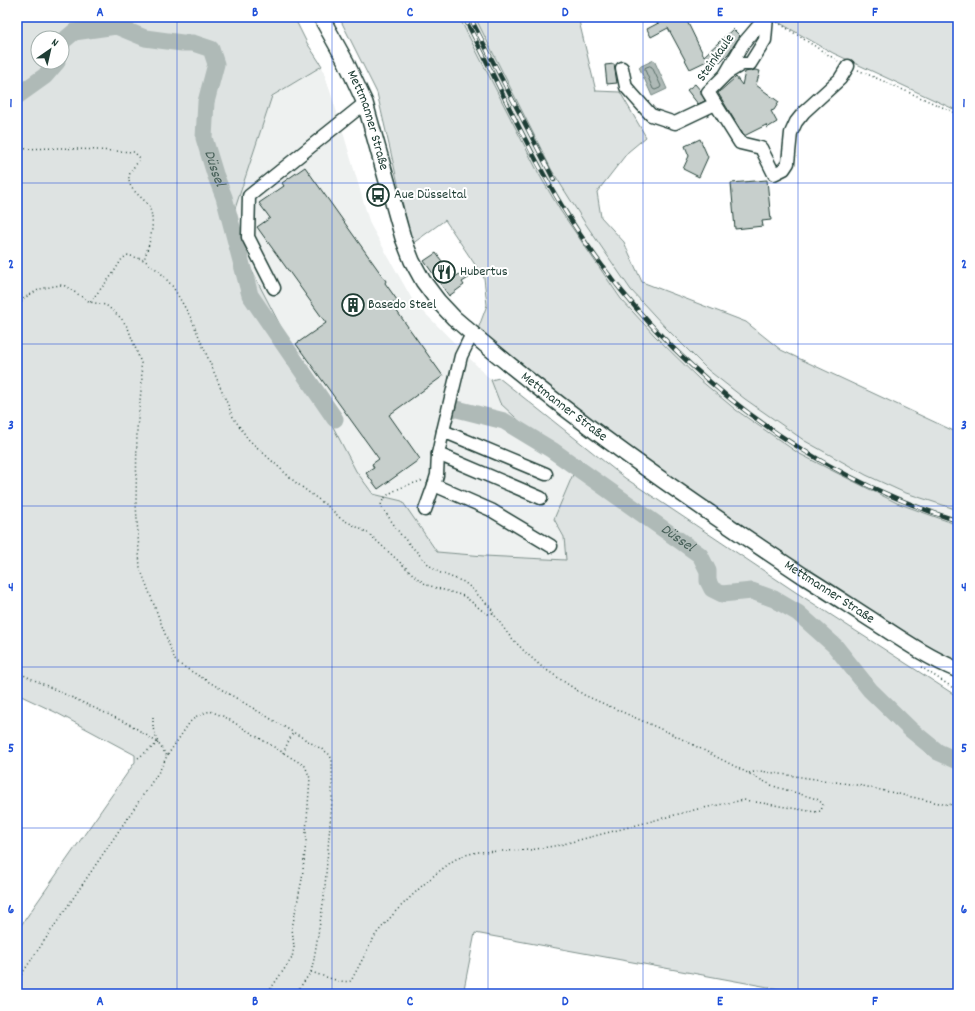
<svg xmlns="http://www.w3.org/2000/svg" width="975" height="1011" font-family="Dekko,sans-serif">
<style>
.built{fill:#eef1f0}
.green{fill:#dee3e2;stroke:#7e908b;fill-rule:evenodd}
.water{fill:#afbab7;stroke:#758883}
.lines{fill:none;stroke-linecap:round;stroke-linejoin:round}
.shore{stroke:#596f68;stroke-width:1}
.river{stroke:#afbab7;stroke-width:17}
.building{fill:#c7cfcc;stroke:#1f3d34}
.minor-casing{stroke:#1f3d34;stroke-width:15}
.major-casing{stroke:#1f3d34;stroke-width:18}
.path{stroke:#1f3d34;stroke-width:1.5;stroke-dasharray:1 3;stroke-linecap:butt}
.minor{stroke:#fff;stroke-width:12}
.major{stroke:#fff;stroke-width:15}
.rail-casing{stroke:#1f3d34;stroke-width:4.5}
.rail{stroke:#fff;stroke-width:3;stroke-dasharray:9;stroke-linecap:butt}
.grid{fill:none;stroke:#1d4ed8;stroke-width:1;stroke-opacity:0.55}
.labels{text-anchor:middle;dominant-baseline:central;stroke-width:4;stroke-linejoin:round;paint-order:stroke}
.street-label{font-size:14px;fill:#1f3d34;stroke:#fff}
.poi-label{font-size:14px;fill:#1f3d34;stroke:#fff;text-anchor:start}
.water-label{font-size:15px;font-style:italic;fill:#4a625b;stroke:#fff}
.neatline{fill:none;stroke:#1d4ed8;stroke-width:1.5}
.grid-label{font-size:13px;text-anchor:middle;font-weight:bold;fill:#1d4ed8}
</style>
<rect width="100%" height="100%" fill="#fff"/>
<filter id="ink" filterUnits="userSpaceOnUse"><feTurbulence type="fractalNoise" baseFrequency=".025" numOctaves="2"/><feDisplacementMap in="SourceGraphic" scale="8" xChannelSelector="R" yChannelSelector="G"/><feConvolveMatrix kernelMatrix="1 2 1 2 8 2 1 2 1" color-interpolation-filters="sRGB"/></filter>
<g filter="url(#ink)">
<g class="built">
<path d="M459 17H475L492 49 631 290 665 327 708 370 833 457 866 475 903 492 958 510V525L897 503 829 469 798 453 736 410 700 380 655 336 621 299 560 210 540 176Z"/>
<path d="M322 66 340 122 370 224 413 301 491 380 500 403 574 472 554 519 564 537 567 560 484 556 437 552 402 501 373 494 356 471 229 227 272 96Z"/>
</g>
<g class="green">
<path d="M17 17H294L307 43 322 66 272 96 229 227 356 471 373 494 402 501 437 552 484 556 566 560 564 537 554 519 574 472 500 403 491 380 499 378 625 478 794 591 958 697V994H806L475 933 463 994H17V931L135 762V755L55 712 17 694ZM38 38H62V62H38Z"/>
<path d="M339 17H459L540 176 560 210 621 299 655 336 700 380 736 410 798 453 829 469 897 503 958 525V662L942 656 914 641 629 449 478 329 487 305 484 278 445 220 412 244 377 93Z"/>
<path d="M475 17H578L596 91 620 92 646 137 628 152 597 192 601 217 624 242 642 282 746 322 781 350 958 433V510L903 492 866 475 805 441 745 399 708 370 665 327 631 290 585 223 551 169Z"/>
<path d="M778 17H958V111L833 53 778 22Z"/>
</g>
<path class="water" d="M654 60 667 89 652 96 639 67Z"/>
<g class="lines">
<path class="shore" d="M650 66 652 67 661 86 660 88 655 90 653 89 645 70V68Z"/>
<g class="river">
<path id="s1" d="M62 44V42L74 32 116 26 145 38 182 43H193L211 49 216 64 206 102 204 138 215 174 224 197 250 295 335 419"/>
<path d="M17 96 45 76 57 62"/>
<path id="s2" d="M457 409 504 421 552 450 700 555 708 571V581L712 589 722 594 752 591 774 599 798 613 835 646 870 690 911 730 938 752 958 761"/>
</g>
</g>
<g class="building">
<path d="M670 17H685L704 56 733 29 740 36 728 54 720 62 715 57 690 69 668 28 651 37 647 29Z"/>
<path d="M614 64 617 83 607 84 605 65Z"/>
<path d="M755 70 760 71 756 85 779 102 774 110 771 111 777 122 767 128 766 125 744 136 718 93 736 77 742 85 745 72Z"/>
<path d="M695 84 701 91 705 101 698 104 687 90Z"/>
<path d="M700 139 708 157 699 177 683 169 689 156 685 146Z"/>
<path d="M305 167 386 281 385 283 397 300 391 303 443 376 389 415 420 459 378 489 366 473 374 468 372 464 379 459 296 344 326 323 257 227 270 218 259 203 284 186 282 183Z"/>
<path d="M767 180 771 220 762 221 763 226 735 229 731 183Z"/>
<path d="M436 253 454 278 465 270 470 277 462 282 464 285 449 296 424 261Z"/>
</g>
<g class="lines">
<g class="minor-casing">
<g id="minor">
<path d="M766 17 743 44 725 75 708 92 740 143 761 148 774 174 784 169 788 163 791 133 796 122 804 112 840 79 848 66"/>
<path d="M622 68 626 87 651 115 675 123 715 104"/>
<path d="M727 73 742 64H750L765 40 767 17"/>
<path d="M274 288 248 237 249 196 365 103"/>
<path d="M443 431 546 474"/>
<path d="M438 454 541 498"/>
<path d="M434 485 491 510 551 546"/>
<path d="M425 510 434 485 437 475 438 454 443 431 461 356 472 334"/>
</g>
</g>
<g class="major-casing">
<g id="major">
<path id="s3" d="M321 17 346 62 365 103 403 238 412 261 423 281 438 301 454 318C564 414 684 497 805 577 829 592 853 608 878 624 904 641 929 658 958 670"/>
</g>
</g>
<g class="path">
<path d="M777 22 838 61"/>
<path d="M858 70 958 114"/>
<path d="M17 149 60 148 134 152 140 158C137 165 131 168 129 176 127 192 145 196 150 209 156 225 149 244 144 260"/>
<path d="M90 302 112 275 122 259 128 255 144 260 160 272 173 287 191 318 233 417 248 439 295 482 330 508 340 518 368 533 417 578 427 585 464 596 484 612 488 614 493 613"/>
<path d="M17 309 24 298 40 289 60 285 65 286 90 302 106 305 121 318 128 328 141 363 142 381 137 429 136 504 140 568 175 660 179 664 328 753 332 759V800L324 898 314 959 311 972 295 994"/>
<path d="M921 667 958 691"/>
<path d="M17 672 131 725 158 743 167 756"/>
<path d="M153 717V728L158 743"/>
<path d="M283 753 293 732"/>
<path d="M138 758 158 743"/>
<path d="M749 773 760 771 863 786 943 804 958 805"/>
<path d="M311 972C321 975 342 984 351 981L371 943 376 934 396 911 423 885 437 873 454 860 465 855 478 852 530 850 560 845 698 809 744 800 815 812 821 811 823 804 817 799 773 786 674 735 584 695 542 667 525 652 508 634 493 613 491 608 470 587 464 582 438 572 429 565 401 535 381 506C382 491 412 484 424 480"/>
<path d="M17 981 160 770 167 756 190 722 197 716 210 711 225 717 305 766 310 778 306 833V842L302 879 292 928 294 947 292 958 267 994"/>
<path d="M17 991 22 994"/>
</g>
<use href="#minor" class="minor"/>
<use href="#major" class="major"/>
<g class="rail-casing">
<g id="rail">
<path d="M464 17C497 80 525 145 562 206 652 355 791 468 958 521"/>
<path d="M470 17 554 180"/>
</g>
</g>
<use href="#rail" class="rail"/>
</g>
</g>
<path class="grid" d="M177 17V994M332 17V994M488 17V994M643 17V994M798 17V994M17 183H958M17 344H958M17 506H958M17 667H958M17 828H958"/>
<defs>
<g id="bus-ring" transform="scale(1.15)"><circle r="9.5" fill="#fff" stroke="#1f3d34" stroke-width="1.5"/><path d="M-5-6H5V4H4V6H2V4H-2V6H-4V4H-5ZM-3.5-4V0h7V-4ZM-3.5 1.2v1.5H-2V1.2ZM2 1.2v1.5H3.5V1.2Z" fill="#1f3d34"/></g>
<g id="restaurant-ring" transform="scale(1.15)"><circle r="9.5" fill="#fff" stroke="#1f3d34" stroke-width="1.5"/><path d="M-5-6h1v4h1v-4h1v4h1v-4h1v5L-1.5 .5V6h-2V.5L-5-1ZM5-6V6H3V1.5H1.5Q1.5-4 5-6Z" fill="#1f3d34"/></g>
<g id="building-ring" transform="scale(1.15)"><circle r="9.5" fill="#fff" stroke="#1f3d34" stroke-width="1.5"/><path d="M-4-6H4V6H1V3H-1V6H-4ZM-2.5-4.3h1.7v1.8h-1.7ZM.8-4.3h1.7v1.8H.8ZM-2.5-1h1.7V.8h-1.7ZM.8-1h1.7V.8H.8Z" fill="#1f3d34"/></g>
</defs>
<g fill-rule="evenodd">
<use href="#bus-ring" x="378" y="195"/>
<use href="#restaurant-ring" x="444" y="272"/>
<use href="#building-ring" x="353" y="305"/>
</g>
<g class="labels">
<g class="street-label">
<text transform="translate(716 58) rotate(-55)">Steinkaule</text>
<text stroke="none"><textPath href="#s3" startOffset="114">Mettmanner Straße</textPath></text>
<text stroke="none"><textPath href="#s3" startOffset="474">Mettmanner Straße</textPath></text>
<text stroke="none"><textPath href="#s3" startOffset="798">Mettmanner Straße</textPath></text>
</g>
<g class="poi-label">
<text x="394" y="195">Aue Düsseltal</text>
<text x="460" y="272">Hubertus</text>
<text x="368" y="305">Basedo Steel</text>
</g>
<g class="water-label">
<text stroke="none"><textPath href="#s1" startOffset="282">Düssel</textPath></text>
<text stroke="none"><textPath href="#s2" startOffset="258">Düssel</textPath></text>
</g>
</g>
<rect width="975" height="1011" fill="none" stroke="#fff" stroke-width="44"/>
<g transform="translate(50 50) rotate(34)"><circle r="19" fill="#ffffff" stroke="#a5b1ae"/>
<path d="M0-3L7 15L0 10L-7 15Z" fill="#1f3d34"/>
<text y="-6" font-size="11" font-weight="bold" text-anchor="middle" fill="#1f3d34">N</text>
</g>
<rect x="22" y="22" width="931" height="967" class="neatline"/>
<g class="grid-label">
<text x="100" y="16">A</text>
<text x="255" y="16">B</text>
<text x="410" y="16">C</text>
<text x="565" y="16">D</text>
<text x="720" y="16">E</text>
<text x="875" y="16">F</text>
<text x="11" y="107">1</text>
<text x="964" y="107">1</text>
<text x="11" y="268">2</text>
<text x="964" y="268">2</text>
<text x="11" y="429">3</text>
<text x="964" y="429">3</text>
<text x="11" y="591">4</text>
<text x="964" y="591">4</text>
<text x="11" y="752">5</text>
<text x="964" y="752">5</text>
<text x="11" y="913">6</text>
<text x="964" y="913">6</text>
<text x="100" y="1005">A</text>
<text x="255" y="1005">B</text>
<text x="410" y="1005">C</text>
<text x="565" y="1005">D</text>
<text x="720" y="1005">E</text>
<text x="875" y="1005">F</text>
</g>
</svg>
